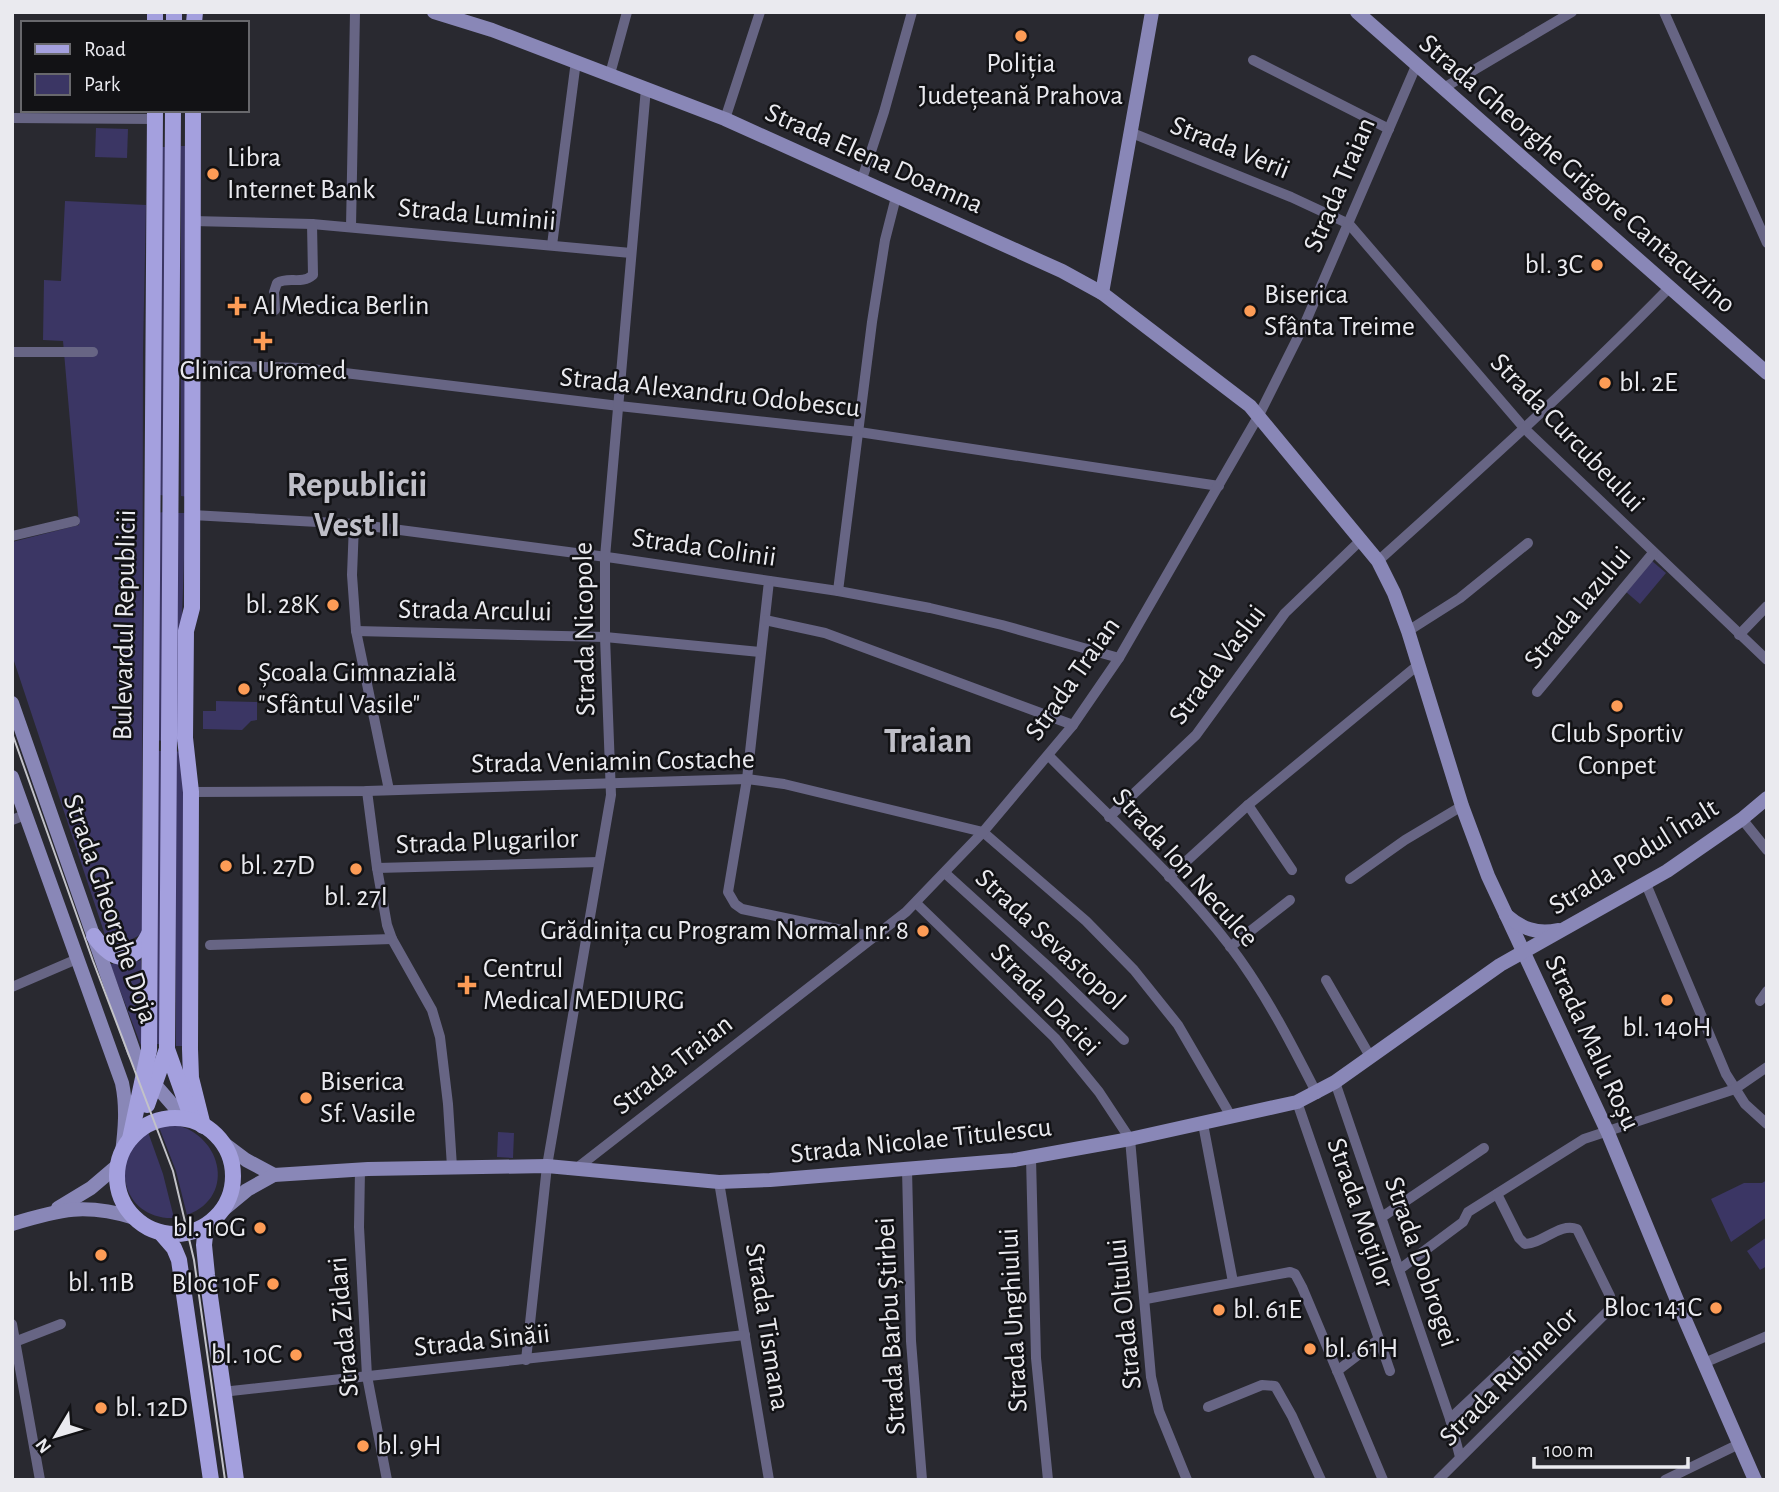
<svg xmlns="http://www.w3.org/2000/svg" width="1779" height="1492" font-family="'Alegreya Sans',sans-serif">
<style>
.green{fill:#3b3664}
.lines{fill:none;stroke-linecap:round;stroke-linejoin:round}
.street{stroke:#676584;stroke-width:10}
.secondary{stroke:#8987b7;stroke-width:14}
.primary{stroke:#a4a0de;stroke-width:16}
.tram{stroke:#c2c2c8;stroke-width:2}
.poi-dot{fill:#fd9c56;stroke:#121215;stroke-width:2.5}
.labels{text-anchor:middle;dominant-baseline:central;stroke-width:5;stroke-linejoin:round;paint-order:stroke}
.poi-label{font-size:28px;fill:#eaeaef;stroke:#121215;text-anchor:start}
.street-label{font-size:28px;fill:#eaeaef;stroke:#121215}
.district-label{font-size:35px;font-weight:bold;fill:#bfbfc8;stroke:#121215}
</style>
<rect width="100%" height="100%" fill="#292930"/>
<g class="green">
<path d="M96 128 128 129 127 158 95 157Z"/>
<path d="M181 146H189V497L181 496Z"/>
<path d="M162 147H170L168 496 160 495Z"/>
<path d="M65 201 146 205 143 350 142 934C126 941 123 951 106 938L12 655V542L79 525 63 341 43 340 44 280 61 281Z"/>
<path d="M164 512 165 741 154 740 156 513Z"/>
<path d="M176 513H185C184 590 179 666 178 742H174Z"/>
<path d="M1652 561 1666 573 1640 604 1625 591Z"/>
<path d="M216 701 257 702V720L251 721 242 730 203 729V711H216Z"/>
<path d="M157 751H165L162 1044H155Z"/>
<path d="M175 751 180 752 186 809 182 1046H176Z"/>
<path d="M141 960 145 1056 110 964H129Z"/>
<path d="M170 1124C220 1130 239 1196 187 1215L176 1171 159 1127Z"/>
<path d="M148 1132 163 1174 174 1218C123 1220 107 1160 148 1132Z"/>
<path d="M498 1132 514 1133 513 1158 497 1157Z"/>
<path d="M1767 1180V1217L1731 1242 1711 1199 1744 1183H1762Z"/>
<path d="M1767 1237V1266L1760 1270 1747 1251Z"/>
</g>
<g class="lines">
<g class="street">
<path d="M1664 12 1767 243"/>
<path d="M1253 60 1389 129"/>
<path d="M610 74 627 12"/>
<path d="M1442 89 1572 12"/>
<path d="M12 118 155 119"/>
<path d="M725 119 760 12"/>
<path d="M1132 133 1291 197 1349 224 1525 429 1767 660"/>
<path d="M861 182 884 112 912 12"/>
<path d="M192 221 312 224 631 253"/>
<path d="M351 227 355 12"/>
<path d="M552 245 576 61"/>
<path d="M275 310 274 292 277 283C289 276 301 285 313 275L312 224"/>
<path d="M12 352H93"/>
<path d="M193 365 303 368 619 406 859 432 1219 486"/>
<path d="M192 515 354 524 614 558 838 591 930 608 1002 625 1119 658"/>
<path d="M354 524 352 575 356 631 389 790"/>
<path d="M12 536 75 521"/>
<path d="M1378 561C1477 472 1576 383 1669 288"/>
<path d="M769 581 747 779 728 892 735 904 742 909 875 937"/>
<path d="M838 591 872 322 885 240 896 197"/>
<path d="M765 620 825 633 1073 725"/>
<path d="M356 631 605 637 760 652"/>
<path d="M1408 631 1460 598 1528 543"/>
<path d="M1739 635 1767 606"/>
<path d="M1537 692 1653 553"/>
<path d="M1049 756C1110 818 1177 877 1230 946 1265 992 1291 1043 1317 1094"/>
<path d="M367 791 377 868 387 925 392 939 432 1010 440 1037 448 1104 452 1167"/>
<path d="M191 792 367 791 747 779 784 784 983 832 1086 921 1134 970 1178 1025 1232 1118"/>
<path d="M1248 805 1292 870"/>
<path d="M1109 817 1196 735 1285 613 1362 539"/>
<path d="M1742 819 1767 850"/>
<path d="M12 820 25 815"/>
<path d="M377 868 599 862"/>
<path d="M945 873 1054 972 1124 1040"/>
<path d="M1169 877 1248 805 1418 665"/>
<path d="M1350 879 1405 840 1462 806"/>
<path d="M1646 884 1726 1074 1745 1104 1767 1124"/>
<path d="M916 903 1055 1038 1099 1092 1130 1139 1151 1377 1159 1411 1187 1480"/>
<path d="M210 945 392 939"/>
<path d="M1230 947 1290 900"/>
<path d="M1326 980 1371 1058"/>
<path d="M12 987 77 959"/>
<path d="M1760 1001 1767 991"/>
<path d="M1335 1082 1450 1419 1460 1457"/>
<path d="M1297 1102 1390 1371"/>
<path d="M1203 1124 1233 1282"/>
<path d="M1031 1158 1036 1358 1048 1480"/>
<path d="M577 1168 906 912 983 832 1073 725 1119 658 1259 415 1306 321 1416 66"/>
<path d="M907 1169 911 1341 922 1480"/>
<path d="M360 1170 359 1227 367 1376 387 1480"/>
<path d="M719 1182 769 1480"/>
<path d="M1382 1217 1484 1148"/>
<path d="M1400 1269 1463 1222 1468 1212 1584 1139 1735 1089 1767 1067"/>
<path d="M1146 1299 1290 1272 1295 1274 1302 1287 1383 1480"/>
<path d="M12 1324 40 1480"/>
<path d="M12 1343 61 1324"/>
<path d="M526 1360 547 1166 611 795 605 637V557L646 88"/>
<path d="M1704 1363 1767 1336"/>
<path d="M1337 1371 1379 1339"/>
<path d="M222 1392 745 1335"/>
<path d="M1208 1407 1262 1385 1275 1386 1292 1416 1321 1480"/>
<path d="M1450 1419 1518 1355"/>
<path d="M1438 1480 1612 1307 1610 1296 1577 1229C1560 1222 1542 1244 1525 1244L1519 1238 1497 1194"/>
<path d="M1665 1480 1739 1444"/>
</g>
<g class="secondary">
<path d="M434 12 492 30 725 119 1062 271 1102 293 1250 406 1378 561 1394 593 1408 631 1462 806 1488 876 1608 1133 1686 1322 1755 1480"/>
<path d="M1357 12 1767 373"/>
<path d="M1102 293 1152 12"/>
<path d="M12 703 134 1052 145 1073 184 1118"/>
<path d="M12 777 122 1083C127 1107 125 1129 122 1153"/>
<path d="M1506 915C1521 928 1537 935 1558 930"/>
<path d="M222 1142 246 1160 274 1175"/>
<path d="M58 1208 91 1188 118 1165"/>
<path d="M224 1209 247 1190 274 1175 368 1169 547 1166 719 1182 770 1180 1014 1160 1130 1139 1297 1102 1335 1082 1500 965 1667 871 1742 819 1767 798"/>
<path d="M12 1224C61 1209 85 1203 135 1218"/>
</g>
<g class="primary">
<path d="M155 23V12"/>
<path d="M174 23V12"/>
<path d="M194 23 195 12"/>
<path d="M193 110 192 608 186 631 185 738 191 792 190 1049 191 1078 203 1126"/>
<path d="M94 936C113 963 133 966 149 934"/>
<path d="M167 1049 192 1119"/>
<path d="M147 1105 167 1049 173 110"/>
<circle cx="175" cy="1176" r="58"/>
<path d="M130 1139 149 1050 155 110"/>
<path d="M206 1226 204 1245 207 1275 236 1480"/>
<path d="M161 1233 174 1248 179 1260 211 1480"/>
</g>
<path class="tram" d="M12 733 93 961 173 1171 194 1260 225 1480"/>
</g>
<g class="poi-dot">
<circle cx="1021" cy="36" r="7"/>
<circle cx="213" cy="174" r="7"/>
<circle cx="1597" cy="265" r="7"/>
<path d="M233.5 295.5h7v7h7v7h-7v7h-7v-7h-7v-7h7z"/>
<circle cx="1250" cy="311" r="7"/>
<path d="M259.5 330.5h7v7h7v7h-7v7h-7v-7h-7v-7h7z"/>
<circle cx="1605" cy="383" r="7"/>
<circle cx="333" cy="605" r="7"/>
<circle cx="244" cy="689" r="7"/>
<circle cx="1617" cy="706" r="7"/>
<circle cx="226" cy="866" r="7"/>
<circle cx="356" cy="869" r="7"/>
<circle cx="923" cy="931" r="7"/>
<path d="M463.5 974.5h7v7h7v7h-7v7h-7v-7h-7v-7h7z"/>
<circle cx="1667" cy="1000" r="7"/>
<circle cx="306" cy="1098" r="7"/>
<circle cx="260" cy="1228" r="7"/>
<circle cx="101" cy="1255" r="7"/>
<circle cx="273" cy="1284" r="7"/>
<circle cx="1716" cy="1308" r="7"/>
<circle cx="1219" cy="1310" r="7"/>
<circle cx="1310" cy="1349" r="7"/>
<circle cx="296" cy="1355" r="7"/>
<circle cx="101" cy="1408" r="7"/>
<circle cx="363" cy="1446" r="7"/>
</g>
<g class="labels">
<g class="poi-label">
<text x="1021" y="64" text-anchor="middle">Poliția<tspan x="1021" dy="32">Județeană Prahova</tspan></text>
<text x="227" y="158">Libra<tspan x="227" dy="32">Internet Bank</tspan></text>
<text x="1583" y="265" text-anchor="end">bl. 3C</text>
<text x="1264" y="295">Biserica<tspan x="1264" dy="32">Sfânta Treime</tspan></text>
<text x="253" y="306">Al Medica Berlin</text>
<text x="263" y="371" text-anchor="middle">Clinica Uromed</text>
<text x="1619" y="383">bl. 2E</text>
<text x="319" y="605" text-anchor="end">bl. 28K</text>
<text x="258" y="673">Școala Gimnazială<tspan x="258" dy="32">"Sfântul Vasile"</tspan></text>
<text x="1617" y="734" text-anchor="middle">Club Sportiv<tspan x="1617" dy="32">Conpet</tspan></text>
<text x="240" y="866">bl. 27D</text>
<text x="356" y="897" text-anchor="middle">bl. 27I</text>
<text x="909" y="931" text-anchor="end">Grădinița cu Program Normal nr. 8</text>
<text x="483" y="969">Centrul<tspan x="483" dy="32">Medical MEDIURG</tspan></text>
<text x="1667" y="1028" text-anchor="middle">bl. 140H</text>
<text x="320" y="1082">Biserica<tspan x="320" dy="32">Sf. Vasile</tspan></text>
<text x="246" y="1228" text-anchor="end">bl. 10G</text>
<text x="101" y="1283" text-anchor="middle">bl. 11B</text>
<text x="259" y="1284" text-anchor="end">Bloc 10F</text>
<text x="1702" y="1308" text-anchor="end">Bloc 141C</text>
<text x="1233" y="1310">bl. 61E</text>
<text x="1324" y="1349">bl. 61H</text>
<text x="282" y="1355" text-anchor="end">bl. 10C</text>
<text x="115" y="1408">bl. 12D</text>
<text x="377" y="1446">bl. 9H</text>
</g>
<g class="street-label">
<text transform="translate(1230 148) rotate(22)">Strada Verii</text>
<text transform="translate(874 159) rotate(24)">Strada Elena Doamna</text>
<text transform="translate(1577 174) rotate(41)">Strada Gheorghe Grigore Cantacuzino</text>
<text transform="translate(1340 185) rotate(-67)">Strada Traian</text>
<text transform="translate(477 215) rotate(5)">Strada Luminii</text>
<text transform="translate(710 393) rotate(6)">Strada Alexandru Odobescu</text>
<text transform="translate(1567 433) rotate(46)">Strada Curcubeului</text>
<text transform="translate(704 548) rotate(8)">Strada Colinii</text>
<text transform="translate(1578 608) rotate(-50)">Strada Iazului</text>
<text transform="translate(475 611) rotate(1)">Strada Arcului</text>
<text transform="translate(125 625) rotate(-89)">Bulevardul Republicii</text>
<text transform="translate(585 629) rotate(-91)">Strada Nicopole</text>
<text transform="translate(1218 665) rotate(-53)">Strada Vaslui</text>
<text transform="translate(1073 679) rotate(-55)">Strada Traian</text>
<text transform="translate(613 762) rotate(-1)">Strada Veniamin Costache</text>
<text transform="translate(487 842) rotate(-2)">Strada Plugarilor</text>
<text transform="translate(1634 857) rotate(-32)">Strada Podul Înalt</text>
<text transform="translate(1185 868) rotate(48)">Strada Ion Neculce</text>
<text transform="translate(110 909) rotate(71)">Strada Gheorghe Doja</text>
<text transform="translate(1050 940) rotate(43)">Strada Sevastopol</text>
<text transform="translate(1045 1000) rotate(46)">Strada Daciei</text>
<text transform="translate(1592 1043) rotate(65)">Strada Malu Roșu</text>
<text transform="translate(673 1065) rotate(-38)">Strada Traian</text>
<text transform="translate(921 1141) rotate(-6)">Strada Nicolae Titulescu</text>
<text transform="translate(1360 1213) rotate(71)">Strada Moților</text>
<text transform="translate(1421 1262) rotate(71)">Strada Dobrogei</text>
<text transform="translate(1125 1314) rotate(-96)">Strada Oltului</text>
<text transform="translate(1014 1320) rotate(-93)">Strada Unghiului</text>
<text transform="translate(891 1326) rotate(-93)">Strada Barbu Știrbei</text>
<text transform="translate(344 1327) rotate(-95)">Strada Zidari</text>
<text transform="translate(767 1327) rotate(81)">Strada Tismana</text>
<text transform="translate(482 1341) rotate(-6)">Strada Sinăii</text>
<text transform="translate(1509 1377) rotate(-45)">Strada Rubinelor</text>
</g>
<g class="district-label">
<text x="357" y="485">Republicii<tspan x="357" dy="40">Vest II</tspan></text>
<text x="928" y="741">Traian</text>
</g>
</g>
<rect width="1779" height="1492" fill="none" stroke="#eaeaef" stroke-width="28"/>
<rect x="21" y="21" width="228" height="91" fill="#121215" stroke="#68686c" stroke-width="2"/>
<rect x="35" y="44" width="35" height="10" fill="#a4a0de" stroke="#68686c" stroke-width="2"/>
<text x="84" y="56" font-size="21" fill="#eaeaef">Road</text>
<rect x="35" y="74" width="35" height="21" fill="#3b3664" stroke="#68686c" stroke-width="2"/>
<text x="84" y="91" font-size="21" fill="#eaeaef">Park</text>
<g transform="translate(56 1436) rotate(232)" stroke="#121215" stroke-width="5" paint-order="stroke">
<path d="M0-5L12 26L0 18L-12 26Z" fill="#eaeaef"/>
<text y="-10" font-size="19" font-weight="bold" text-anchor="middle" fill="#eaeaef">N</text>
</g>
<path d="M1534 1457v10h154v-10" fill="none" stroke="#eaeaef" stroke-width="3.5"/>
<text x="1544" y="1457" font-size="21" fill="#eaeaef" stroke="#121215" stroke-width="5" paint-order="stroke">100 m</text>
</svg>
